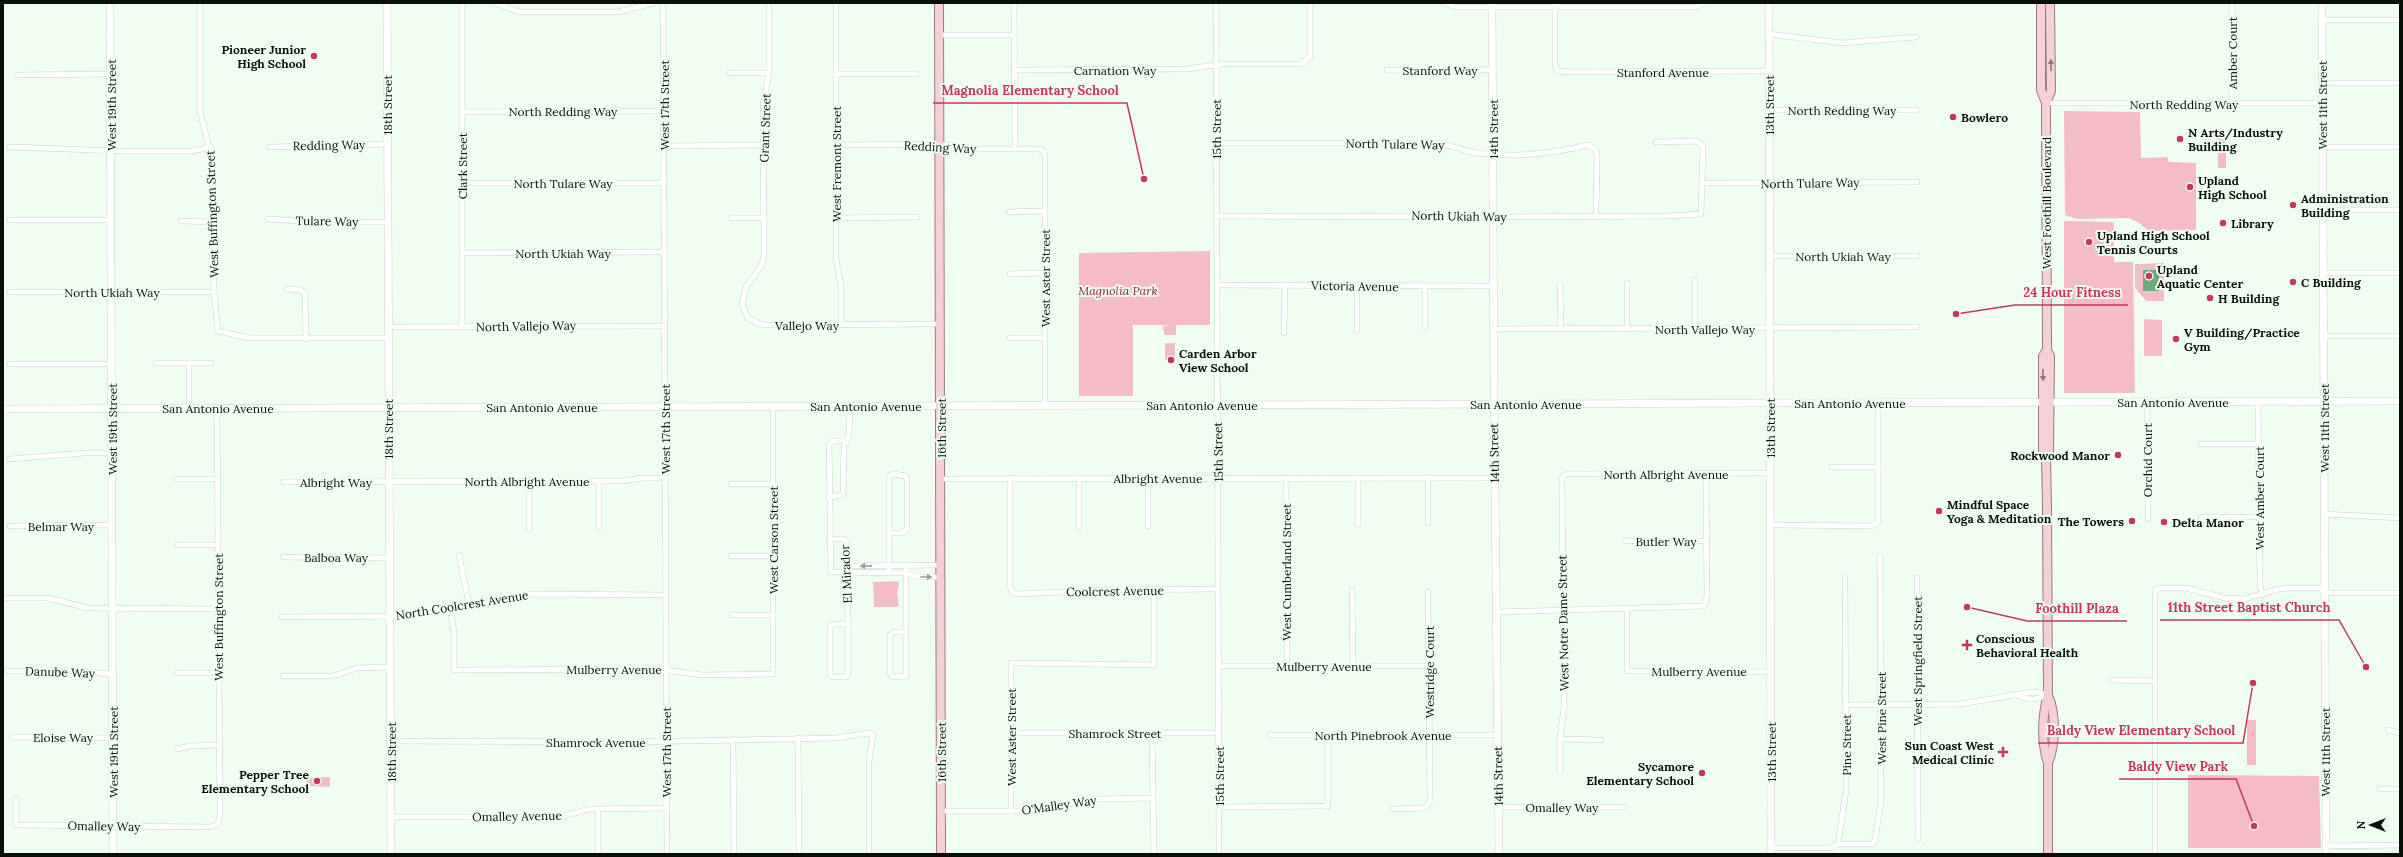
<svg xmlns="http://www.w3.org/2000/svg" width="2403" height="857" font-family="Lora,serif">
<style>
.green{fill:#f4bcc4}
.water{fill:#6eab7a}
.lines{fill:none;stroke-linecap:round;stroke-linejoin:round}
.street-casing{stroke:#c1d8c5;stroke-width:6}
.secondary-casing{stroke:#c1d8c5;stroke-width:8}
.primary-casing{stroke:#9e7a7d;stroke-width:10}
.street{stroke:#fff;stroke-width:5}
.secondary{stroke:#fff;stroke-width:7}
.primary{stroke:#f5d1d6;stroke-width:8}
.oneway{fill:#8a7a7a}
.oneway2{fill:#9c9f9d}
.poi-dot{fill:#c6375e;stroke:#f0fef2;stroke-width:1.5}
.labels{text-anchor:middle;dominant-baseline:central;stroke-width:4;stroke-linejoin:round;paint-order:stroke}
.poi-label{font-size:12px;font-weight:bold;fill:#081009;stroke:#f0fef2;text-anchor:start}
.street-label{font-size:12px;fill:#081009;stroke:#f0fef2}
.park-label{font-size:12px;font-style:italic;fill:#82253d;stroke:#f0fef2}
.leader{fill:none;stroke:#c6375e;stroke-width:1.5}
.callout-dot{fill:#c6375e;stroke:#f0fef2;stroke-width:1.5}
.callout-label{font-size:13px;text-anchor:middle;font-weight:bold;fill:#c6375e;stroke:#f0fef2;stroke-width:4;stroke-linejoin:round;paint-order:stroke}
</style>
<rect width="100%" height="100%" fill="#f0fef2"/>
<g class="green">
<path d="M2064 111 2140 112 2141 158 2167 157 2169 162 2196 163V230L2149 231 2138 222 2128 218 2077 219 2065 215Z"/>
<rect x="2218" y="136" width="8" height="32"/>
<path d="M2064 221 2114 222V262H2133L2135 393H2064Z"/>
<path d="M1210 251V325H1176V335H1164L1163 326 1171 325H1133V396H1079V253Z"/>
<path d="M2164 263V301H2146L2135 288V264Z"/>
<path d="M2144 319 2162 320V356H2144Z"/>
<rect x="1165" y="343" width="10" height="17"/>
<path d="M897 581 899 583 897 594 899 605 897 607H874L873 582Z"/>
<rect x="2247" y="720" width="9" height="45"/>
<path d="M2188 775 2319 776 2321 848H2188Z"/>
<path d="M330 777V787L306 786V778Z"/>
</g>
<rect class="water" x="2143" y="270" width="16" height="21"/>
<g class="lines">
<g class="street-casing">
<g id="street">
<path d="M200 3V111L212 159 214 292 218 331 250 338H388"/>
<path d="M462 3V327"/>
<path d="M495 3 519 12H618L654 3"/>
<path d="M663 3 667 854"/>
<path d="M769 3V73L763 106 764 253 762 265 746 287 742 304 748 318 760 324 767 325 941 324"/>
<path d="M836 3V259L841 286V325"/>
<path d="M1014 3 1015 149"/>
<path d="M1216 3 1219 854"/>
<path d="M1444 3 1455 7H1697L1704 3"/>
<path d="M1555 3V64L1557 71 1572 72 1769 71"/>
<path d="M2232 3V104"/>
<path d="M2322 20H2400"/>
<path d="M1769 34 1842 43 1916 37"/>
<path d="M939 35H1014"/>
<path d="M1014 70 1187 69 1222 64H1301L1310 57V3"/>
<path d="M1387 70C1422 70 1457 73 1493 69"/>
<path d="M730 73H769"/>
<path d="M836 74H916"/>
<path d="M17 75 110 74"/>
<path d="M2322 83H2400"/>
<path d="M2046 103H2322"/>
<path d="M1769 110H1916"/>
<path d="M462 112 664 111"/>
<path d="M1216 143H1435C1450 144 1462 151 1477 153 1513 158 1554 153 1588 145L1595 149 1597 155 1596 216"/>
<path d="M836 145 940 144 977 149H1039L1043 151 1045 156V405"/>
<path d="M664 146 764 145"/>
<path d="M10 147 120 151H193L211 147"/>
<path d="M270 147 387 144"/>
<path d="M2322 147H2400"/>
<path d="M462 183H664"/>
<path d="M1703 183 1917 182"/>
<path d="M2323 210H2400"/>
<path d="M1009 212 1045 211"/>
<path d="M1217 216 1493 217 1668 216 1701 214 1703 146 1696 141 1656 142"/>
<path d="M732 218H764"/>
<path d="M836 218 917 217"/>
<path d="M268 219 316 222H387"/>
<path d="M10 220H111"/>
<path d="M181 221 213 222"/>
<path d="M462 253 664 252"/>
<path d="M1770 256H1917"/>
<path d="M2323 273H2400"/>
<path d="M1010 274 1044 273"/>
<path d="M1695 280V328"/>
<path d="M1627 283V329"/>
<path d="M1217 285 1493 286"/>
<path d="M1560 285 1561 329"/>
<path d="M1357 287V330"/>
<path d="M1425 287V328"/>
<path d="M287 289 301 290 305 293 306 339"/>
<path d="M10 292H214"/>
<path d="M388 327 664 326"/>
<path d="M1494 329 1917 327"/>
<path d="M1284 333 1285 285"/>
<path d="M2323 336H2400"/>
<path d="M1010 338H1045"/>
<path d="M156 363H211"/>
<path d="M189 363V408"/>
<path d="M10 364H111"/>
<path d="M2258 401 2260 584 2262 595"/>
<path d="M2147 402 2148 519"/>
<path d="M846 441H834L829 444 831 572 906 573 919 577H941"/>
<path d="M2201 444H2259"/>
<path d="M10 459 85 453H112"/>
<path d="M1832 467H1878"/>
<path d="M894 474 906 476 907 480V529L902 533H889V479L890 475Z"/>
<path d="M1428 477V522"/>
<path d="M1010 478V586L1013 593 1019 594 1107 590 1218 589"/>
<path d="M1148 478V526"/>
<path d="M1286 478 1287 666"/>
<path d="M1358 478V524"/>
<path d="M176 479H217"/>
<path d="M941 479 1495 478"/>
<path d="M1079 479V527"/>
<path d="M599 481V528"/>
<path d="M284 482 622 481 642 478H665"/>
<path d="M731 484H773"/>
<path d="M829 497 843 495 844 446 849 436 850 405"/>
<path d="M2324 514 2400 518"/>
<path d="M2201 517H2259"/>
<path d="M1771 525 1871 526 1878 522V402"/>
<path d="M10 526 112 525"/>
<path d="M529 529V481"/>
<path d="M889 533V573"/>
<path d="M829 539H844L847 542 848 624"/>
<path d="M1625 541H1707"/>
<path d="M178 545H218"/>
<path d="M459 555 469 604"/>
<path d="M731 556H773"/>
<path d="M283 557 389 558"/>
<path d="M906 565V632"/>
<path d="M848 566 941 565"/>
<path d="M1917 578 1918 839"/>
<path d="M1352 590 1353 666"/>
<path d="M6 598H48L88 608 218 609"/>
<path d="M450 608 454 632V670L657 669 702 675 773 674V406"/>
<path d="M1627 608V671L1771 672"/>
<path d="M1496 612 1704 606 1707 596 1706 473"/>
<path d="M732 615H773"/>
<path d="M282 617 407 616 532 594 665 595"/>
<path d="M833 624H848V674L846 677H832L830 674V627Z"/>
<path d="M894 632H906V676L893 677 890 673V635Z"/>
<path d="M1219 666H1429"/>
<path d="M7 671H70L113 674"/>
<path d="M177 673H218"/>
<path d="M283 676H333L357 668 390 667"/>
<path d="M2111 680 2154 681"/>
<path d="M2019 696C2030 701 2038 699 2048 695"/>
<path d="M1846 705 1961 704 2026 693 2038 692 2048 695"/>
<path d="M2388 730 2400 733"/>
<path d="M1011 733H1219"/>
<path d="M1152 733 1154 854"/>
<path d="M1270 735H1497"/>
<path d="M13 737 113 738"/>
<path d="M798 738 799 854"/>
<path d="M733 739 734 854"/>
<path d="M1560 739 1601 740"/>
<path d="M391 741 633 742 837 738 869 733 873 735 869 762V854"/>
<path d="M177 749 190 746 219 745"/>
<path d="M1560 771V739L1564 707 1562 481 1563 476 1567 474 1770 473"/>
<path d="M2380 789H2400"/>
<path d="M16 799V825L210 827 218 824 220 814 217 408"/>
<path d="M1219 807 1328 806V735"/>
<path d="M1499 807H1624"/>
<path d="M598 809V854"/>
<path d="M1393 809 1423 808 1428 805 1430 800 1428 592"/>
<path d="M941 811H1029L1098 799 1153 798"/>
<path d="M1011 811V663L1154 665V590"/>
<path d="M391 817H560L590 809 666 808"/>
<path d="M1838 844H1872L1875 840 1881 802 1880 557"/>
<path d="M2326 846 2400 845"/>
<path d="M1771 848H1831L1838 844 1846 791 1845 577"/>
<path d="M2155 854V590L2162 588H2186L2225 598 2244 599 2279 589 2292 588H2318L2330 593H2400"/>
</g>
</g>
<g class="secondary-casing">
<g id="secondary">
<path d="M110 3 113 854"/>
<path d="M387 3 391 854"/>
<path d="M1492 3 1494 395 1499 854"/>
<path d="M1769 3 1771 854"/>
<path d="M2322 3 2326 854"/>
<path d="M3 409 2400 401"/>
</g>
</g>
<g class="primary-casing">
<g id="primary">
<path d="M939 3 941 854"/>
<path d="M2041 3V90L2046 103 2047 350 2050 356 2049 452 2046 459"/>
<path d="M2046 103 2051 91 2050 3"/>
<path d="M2047 350 2043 356V452L2046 459 2047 506 2048 695C2042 715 2041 743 2048 763"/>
<path d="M2048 854V763C2056 744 2056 713 2048 695"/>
</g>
</g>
<use href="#street" class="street"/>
<use href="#secondary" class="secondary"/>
<use href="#primary" class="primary"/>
</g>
<defs><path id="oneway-solid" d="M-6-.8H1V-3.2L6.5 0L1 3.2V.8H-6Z"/></defs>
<g class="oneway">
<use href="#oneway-solid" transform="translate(2051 65) rotate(-91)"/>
<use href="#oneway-solid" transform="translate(2043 375) rotate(90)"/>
</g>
<g class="oneway2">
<use href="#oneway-solid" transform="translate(866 566) rotate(179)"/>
<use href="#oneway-solid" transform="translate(926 577)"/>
</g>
<g class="poi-dot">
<circle cx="314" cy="56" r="4"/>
<circle cx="1953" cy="117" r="4"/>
<circle cx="2180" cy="139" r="4"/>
<circle cx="2190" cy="187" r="4"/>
<circle cx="2293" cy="205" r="4"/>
<circle cx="2223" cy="223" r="4"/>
<circle cx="2089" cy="242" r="4"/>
<circle cx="2149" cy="276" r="4"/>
<circle cx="2293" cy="282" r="4"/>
<circle cx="2210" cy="298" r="4"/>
<circle cx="2176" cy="339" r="4"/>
<circle cx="1171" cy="360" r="4"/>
<circle cx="2118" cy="455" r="4"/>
<circle cx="1939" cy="511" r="4"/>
<circle cx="2132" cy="521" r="4"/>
<circle cx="2164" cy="522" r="4"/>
<path d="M1965 639h4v4h4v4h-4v4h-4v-4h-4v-4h4z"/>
<path d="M2001 746h4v4h4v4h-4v4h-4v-4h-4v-4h4z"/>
<circle cx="1702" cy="773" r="4"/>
<circle cx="317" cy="781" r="4"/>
</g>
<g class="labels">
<g class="poi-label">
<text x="306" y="49" text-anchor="end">Pioneer Junior<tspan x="306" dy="14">High School</tspan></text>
<text x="1961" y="117">Bowlero</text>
<text x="2188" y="132">N Arts/Industry<tspan x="2188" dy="14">Building</tspan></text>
<text x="2198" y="180">Upland<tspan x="2198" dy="14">High School</tspan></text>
<text x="2301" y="198">Administration<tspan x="2301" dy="14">Building</tspan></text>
<text x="2231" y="223">Library</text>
<text x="2097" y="235">Upland High School<tspan x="2097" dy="14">Tennis Courts</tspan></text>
<text x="2157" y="269">Upland<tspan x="2157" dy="14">Aquatic Center</tspan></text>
<text x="2301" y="282">C Building</text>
<text x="2218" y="298">H Building</text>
<text x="2184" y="332">V Building/Practice<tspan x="2184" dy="14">Gym</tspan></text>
<text x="1179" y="353">Carden Arbor<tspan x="1179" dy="14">View School</tspan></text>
<text x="2110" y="455" text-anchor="end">Rockwood Manor</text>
<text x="1947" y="504">Mindful Space<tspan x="1947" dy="14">Yoga &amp; Meditation</tspan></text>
<text x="2124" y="521" text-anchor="end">The Towers</text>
<text x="2172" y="522">Delta Manor</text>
<text x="1976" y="638">Conscious<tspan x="1976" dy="14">Behavioral Health</tspan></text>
<text x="1994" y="745" text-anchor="end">Sun Coast West<tspan x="1994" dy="14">Medical Clinic</tspan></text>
<text x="1694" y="766" text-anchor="end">Sycamore<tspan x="1694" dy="14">Elementary School</tspan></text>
<text x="309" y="774" text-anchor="end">Pepper Tree<tspan x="309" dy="14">Elementary School</tspan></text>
</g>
<g class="street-label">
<text transform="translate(2232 53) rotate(-90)">Amber Court</text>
<text x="1115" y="70">Carnation Way</text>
<text x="1440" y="70">Stanford Way</text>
<text x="1663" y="72">Stanford Avenue</text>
<text x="2184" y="104">North Redding Way</text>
<text transform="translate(111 105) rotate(-90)">West 19th Street</text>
<text transform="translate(387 105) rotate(-90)">18th Street</text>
<text transform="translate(664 105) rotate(-90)">West 17th Street</text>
<text transform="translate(1769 105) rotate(-90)">13th Street</text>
<text transform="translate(2322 105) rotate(-90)">West 11th Street</text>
<text x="1842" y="110">North Redding Way</text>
<text x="563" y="111">North Redding Way</text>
<text transform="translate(765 128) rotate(-88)">Grant Street</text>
<text transform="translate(1216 129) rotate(-90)">15th Street</text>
<text transform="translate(1493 129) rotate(-90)">14th Street</text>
<text transform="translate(1395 144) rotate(1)">North Tulare Way</text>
<text transform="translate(329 145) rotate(-1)">Redding Way</text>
<text transform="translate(940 147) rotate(3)">Redding Way</text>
<text transform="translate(836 164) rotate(-90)">West Fremont Street</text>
<text transform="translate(462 166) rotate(-90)">Clark Street</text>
<text x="563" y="183">North Tulare Way</text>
<text transform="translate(1810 183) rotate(-1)">North Tulare Way</text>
<text transform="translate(2046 203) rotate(-90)">West Foothill Boulevard</text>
<text transform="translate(212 214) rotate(-92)">West Buffington Street</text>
<text transform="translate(1459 216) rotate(1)">North Ukiah Way</text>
<text transform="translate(327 221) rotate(1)">Tulare Way</text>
<text x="563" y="253">North Ukiah Way</text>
<text x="1843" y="256">North Ukiah Way</text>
<text transform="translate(1045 278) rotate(-90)">West Aster Street</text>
<text transform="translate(1355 286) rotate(1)">Victoria Avenue</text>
<text x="112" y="292">North Ukiah Way</text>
<text x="807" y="325">Vallejo Way</text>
<text transform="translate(526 326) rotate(-1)">North Vallejo Way</text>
<text x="1705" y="329">North Vallejo Way</text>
<text x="2173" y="402">San Antonio Avenue</text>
<text x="1850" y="403">San Antonio Avenue</text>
<text x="1526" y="404">San Antonio Avenue</text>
<text x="1202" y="405">San Antonio Avenue</text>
<text x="866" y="406">San Antonio Avenue</text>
<text x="542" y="407">San Antonio Avenue</text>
<text x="218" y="408">San Antonio Avenue</text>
<text transform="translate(941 428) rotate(-90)">16th Street</text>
<text transform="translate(1770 428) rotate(-90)">13th Street</text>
<text transform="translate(2324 428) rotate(-90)">West 11th Street</text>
<text transform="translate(112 429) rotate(-90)">West 19th Street</text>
<text transform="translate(388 429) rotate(-90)">18th Street</text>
<text transform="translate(665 429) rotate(-90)">West 17th Street</text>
<text transform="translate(1218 452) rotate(-91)">15th Street</text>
<text transform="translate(1494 453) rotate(-91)">14th Street</text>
<text transform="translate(2147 460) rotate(-90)">Orchid Court</text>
<text x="1666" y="474">North Albright Avenue</text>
<text x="1158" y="478">Albright Avenue</text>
<text x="527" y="481">North Albright Avenue</text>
<text x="336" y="482">Albright Way</text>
<text transform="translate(2259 498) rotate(-90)">West Amber Court</text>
<text x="61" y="526">Belmar Way</text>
<text transform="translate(773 540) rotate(-90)">West Carson Street</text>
<text x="1666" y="541">Butler Way</text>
<text x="336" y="557">Balboa Way</text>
<text transform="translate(1286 572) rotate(-90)">West Cumberland Street</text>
<text transform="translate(846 574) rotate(-93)">El Mirador</text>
<text transform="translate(1115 591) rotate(-1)">Coolcrest Avenue</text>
<text transform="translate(462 605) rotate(-9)">North Coolcrest Avenue</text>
<text transform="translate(218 617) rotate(-90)">West Buffington Street</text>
<text transform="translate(1563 623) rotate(-91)">West Notre Dame Street</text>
<text transform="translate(1917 661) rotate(-90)">West Springfield Street</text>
<text x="1324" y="666">Mulberry Avenue</text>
<text x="614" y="669">Mulberry Avenue</text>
<text x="1699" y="671">Mulberry Avenue</text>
<text transform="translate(60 672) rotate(2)">Danube Way</text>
<text transform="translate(1429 672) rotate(-90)">Westridge Court</text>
<text transform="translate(1881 718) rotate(-90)">West Pine Street</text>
<text x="1115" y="733">Shamrock Street</text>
<text x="1383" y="735">North Pinebrook Avenue</text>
<text x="63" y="737">Eloise Way</text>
<text transform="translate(1011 737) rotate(-90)">West Aster Street</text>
<text x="596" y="742">Shamrock Avenue</text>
<text transform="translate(1846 745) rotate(-90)">Pine Street</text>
<text transform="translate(113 752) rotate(-90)">West 19th Street</text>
<text transform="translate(391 752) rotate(-90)">18th Street</text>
<text transform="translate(666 752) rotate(-90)">West 17th Street</text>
<text transform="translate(941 752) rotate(-90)">16th Street</text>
<text transform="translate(1771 752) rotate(-90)">13th Street</text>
<text transform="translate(2325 752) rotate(-90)">West 11th Street</text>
<text transform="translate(1219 776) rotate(-90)">15th Street</text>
<text transform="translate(1498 776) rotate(-91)">14th Street</text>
<text transform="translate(1059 805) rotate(-8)">O'Malley Way</text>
<text x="1562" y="807">Omalley Way</text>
<text transform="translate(517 816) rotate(-1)">Omalley Avenue</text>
<text transform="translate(104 826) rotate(1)">Omalley Way</text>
</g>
<g class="park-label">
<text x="1118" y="290">Magnolia Park</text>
</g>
</g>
<path class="leader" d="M1144 179L1127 103H933M1956 314L2015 305H2128M2366 667L2339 620H2160M1967 607L2027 621H2127M2253 683L2243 743H2038M2254 826L2236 779H2119"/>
<g class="callout-dot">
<circle cx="1144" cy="179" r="4"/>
<circle cx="1956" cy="314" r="4"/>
<circle cx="2366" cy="667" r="4"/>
<circle cx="1967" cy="607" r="4"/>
<circle cx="2253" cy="683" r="4"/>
<circle cx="2254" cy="826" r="4"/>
</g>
<g class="callout-label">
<text x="1030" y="95">Magnolia Elementary School</text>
<text x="2072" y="297">24 Hour Fitness</text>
<text x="2249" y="612">11th Street Baptist Church</text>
<text x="2077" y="613">Foothill Plaza</text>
<text x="2141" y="735">Baldy View Elementary School</text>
<text x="2178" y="771">Baldy View Park</text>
</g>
<rect width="2403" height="857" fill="none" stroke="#081009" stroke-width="8"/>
<g transform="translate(2371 825) rotate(270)" stroke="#f0fef2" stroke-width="3" paint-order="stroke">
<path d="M0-3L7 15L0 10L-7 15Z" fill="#081009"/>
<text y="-6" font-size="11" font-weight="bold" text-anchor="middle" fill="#081009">N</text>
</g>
</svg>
